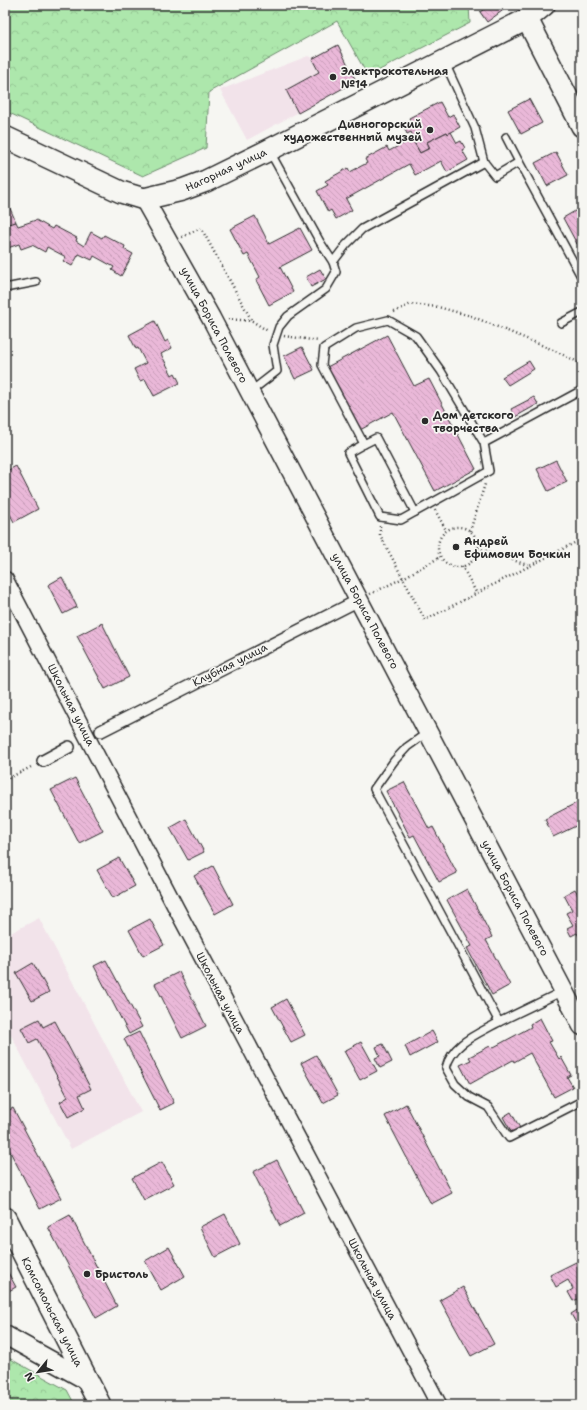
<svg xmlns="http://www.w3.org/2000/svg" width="587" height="1410" font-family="'Shantell Sans',sans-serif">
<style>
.built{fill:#f2e3ea}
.forest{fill:url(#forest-crowns);stroke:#6c896c}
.building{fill:url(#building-back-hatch);stroke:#2b2b2b}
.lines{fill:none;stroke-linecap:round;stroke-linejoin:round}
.service-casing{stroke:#2b2b2b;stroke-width:10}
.pedestrian-casing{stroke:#2b2b2b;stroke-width:14}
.minor-casing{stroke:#2b2b2b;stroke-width:18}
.tertiary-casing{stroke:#2b2b2b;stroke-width:21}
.secondary-casing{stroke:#2b2b2b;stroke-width:24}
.path{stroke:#2b2b2b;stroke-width:2.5;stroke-dasharray:1 3;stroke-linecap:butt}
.service{stroke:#f6f6f2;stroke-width:7}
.pedestrian{stroke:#f6f6f2;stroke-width:11}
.minor{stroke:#f6f6f2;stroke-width:15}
.tertiary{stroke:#f6f6f2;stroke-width:18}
.secondary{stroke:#f6f6f2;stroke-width:21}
.poi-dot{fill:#2b2b2b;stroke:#f6f6f2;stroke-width:1.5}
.labels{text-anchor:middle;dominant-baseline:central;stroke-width:3.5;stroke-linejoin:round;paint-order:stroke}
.poi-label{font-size:11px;font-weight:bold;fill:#2b2b2b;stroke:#f6f6f2;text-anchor:start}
.street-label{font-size:11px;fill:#2b2b2b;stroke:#f6f6f2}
</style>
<defs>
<pattern id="forest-crowns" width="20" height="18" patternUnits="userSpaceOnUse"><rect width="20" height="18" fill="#ade7ac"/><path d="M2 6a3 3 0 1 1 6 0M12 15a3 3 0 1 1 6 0" fill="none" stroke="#95c694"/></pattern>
<pattern id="building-back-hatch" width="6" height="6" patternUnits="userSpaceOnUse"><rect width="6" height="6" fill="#eab8d8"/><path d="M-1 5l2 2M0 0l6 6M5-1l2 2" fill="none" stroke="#c99eba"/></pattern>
</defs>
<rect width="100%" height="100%" fill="#f6f6f2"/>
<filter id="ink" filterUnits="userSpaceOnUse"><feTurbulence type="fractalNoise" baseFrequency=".025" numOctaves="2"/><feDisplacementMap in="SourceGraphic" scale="8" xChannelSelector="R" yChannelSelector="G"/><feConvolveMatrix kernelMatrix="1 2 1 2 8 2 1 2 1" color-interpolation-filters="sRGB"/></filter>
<g filter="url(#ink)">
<g class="built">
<path d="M338 45 356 81 247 140 220 90 308 56 312 58Z"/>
<path d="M39 918 141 1112 71 1149 5 1024V936Z"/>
</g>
<g class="forest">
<path d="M5 5H469L470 23 368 76 337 21 209 92 206 148 143 176 5 111Z"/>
<path d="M5 1356 67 1390 75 1405H5Z"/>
</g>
<g class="building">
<path d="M490 5H505L502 11 487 22 480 12Z"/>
<path d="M338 45 356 81 298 113 286 90 319 72 312 59Z"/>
<path d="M529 99 542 123 521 134 508 110Z"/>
<path d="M440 102 448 117 453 114 460 127 448 134 447 132 427 142 430 148 420 153 412 139 414 138 411 132 407 134 404 127 412 123 409 118Z"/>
<path d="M447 132 448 134 451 132 457 143 461 141 465 148 462 150 468 160 447 172 441 161 415 175 409 164 346 199 352 210 336 219 331 210 328 212 317 191 328 185 325 181 348 168 350 172 367 163 365 159 387 147 389 151 412 139 420 153 430 148 427 142Z"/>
<path d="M556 152 568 175 547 186 535 163Z"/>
<path d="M8 204 16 222 5 225V205Z"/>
<path d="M582 207V241L577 244 563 218Z"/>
<path d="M255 216 269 244 300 228 312 250 280 267 293 292 269 305 256 280 260 277 248 254 244 256 230 229Z"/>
<path d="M36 220 52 229 54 226 77 238 76 241 84 246 91 232 102 238 104 235 125 246 124 249 133 254 121 276 112 270 114 267 94 256 92 260 79 254 72 266 63 261 66 257 47 247 45 252 32 245 21 249 19 244 5 249V225L16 222 18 226Z"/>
<path d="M320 269 326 279 311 287 306 277Z"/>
<path d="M155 321 165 342 168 340 172 348 161 354 172 375 175 373 180 383 154 396 145 379 140 381 134 369 146 363 138 348 136 349 129 335Z"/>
<path d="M387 335 414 386 429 379 476 469 435 491 393 412 360 430 327 367Z"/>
<path d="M302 347 314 370 295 379 284 356Z"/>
<path d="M529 361 534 369 508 385 502 377Z"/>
<path d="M534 397 538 404 515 417 511 409Z"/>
<path d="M556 460 567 482 548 491 537 469Z"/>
<path d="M16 466 38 509 14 522 5 505V472Z"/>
<path d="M62 577 77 607 63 614 48 585Z"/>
<path d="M102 623 129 677 105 689 77 636Z"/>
<path d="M75 778 103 831 79 843 51 790Z"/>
<path d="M404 782 429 829 433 827 457 873 439 882 414 835 410 837 386 791Z"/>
<path d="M582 800V823L553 837 545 819Z"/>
<path d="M186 819 204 852 188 860 170 828Z"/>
<path d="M119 858 135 886 113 898 97 870Z"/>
<path d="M213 866 233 904 215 914 194 876Z"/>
<path d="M467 889 492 937 486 940 510 985 492 995 467 948 472 946 447 900Z"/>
<path d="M575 889 582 902V942L577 933 571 936 567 928 573 925 566 913 572 910 564 895Z"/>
<path d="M150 919 164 945 143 956 129 930Z"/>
<path d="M106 960 142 1027 129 1034 94 966Z"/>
<path d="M33 963 49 992 32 1001 16 973Z"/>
<path d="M179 972 206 1026 182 1038 155 984Z"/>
<path d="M286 999 305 1035 291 1042 272 1007Z"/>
<path d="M540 1018 552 1041 549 1042 559 1059 561 1057 571 1075 567 1077 573 1087 554 1097 530 1053 514 1062 513 1060 470 1084 460 1065 471 1060 469 1057 490 1046 492 1048 531 1027 530 1024Z"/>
<path d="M39 1019 43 1027 55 1021 91 1089 79 1095 85 1108 68 1117 60 1102 68 1097 37 1039 29 1043 21 1028Z"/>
<path d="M432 1031 438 1042 410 1057 405 1046Z"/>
<path d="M139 1032 174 1103 160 1110 124 1039Z"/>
<path d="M361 1042 377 1071 360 1080 344 1051Z"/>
<path d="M383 1044 392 1062 380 1068 375 1058 380 1056 376 1047Z"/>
<path d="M316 1055 338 1095 323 1103 301 1063Z"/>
<path d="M406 1104 452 1193 431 1204 385 1116Z"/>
<path d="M13 1108 61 1198 40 1209 5 1142V1112Z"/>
<path d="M511 1112 520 1128 512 1133 503 1117Z"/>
<path d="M277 1160 304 1213 280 1226 253 1172Z"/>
<path d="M162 1162 174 1184 144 1200 132 1178Z"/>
<path d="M225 1214 240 1244 215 1257 200 1227Z"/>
<path d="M70 1215 117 1306 96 1318 48 1227Z"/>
<path d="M169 1247 185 1276 161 1290 145 1261Z"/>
<path d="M576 1262 582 1273V1306L578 1299 573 1301 568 1292 573 1289 568 1280 556 1287 550 1275Z"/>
<path d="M5 1267 16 1287 5 1293Z"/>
<path d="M463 1287 494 1344 471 1356 440 1300Z"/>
<path d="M582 1307V1320L576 1323 571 1314Z"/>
</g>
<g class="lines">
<g class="service-casing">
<g id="service">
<path d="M445 63 475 128 484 162 495 176 519 162 582 278"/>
<path d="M506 137 519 162"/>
<path d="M333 262 346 245 362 229 484 162"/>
<path d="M5 288 36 282"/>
<path d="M561 323 582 312"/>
<path d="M250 392 277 371 273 345 279 327 288 316 326 289 336 272 333 262 320 242 270 152"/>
<path d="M484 443 441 371 416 336 388 320 356 328 324 348 322 365 364 444 348 453 380 517 401 520 489 471 484 443 582 390"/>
<path d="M364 444 376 438 415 512"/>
<path d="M428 732 407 747 394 761 374 789 499 1022 563 991"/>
<path d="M499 1022C478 1034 452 1043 446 1068L455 1084 469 1097 488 1107 509 1138 582 1101"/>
</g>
</g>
<g class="pedestrian-casing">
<g id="pedestrian">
<path d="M101 731 359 600"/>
<path d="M43 761 69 747"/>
</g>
</g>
<g class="minor-casing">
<path id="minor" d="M5 579 176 908 439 1405"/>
</g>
<g class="tertiary-casing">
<g id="tertiary">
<path d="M144 199 211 318 582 1026"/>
<path d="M5 1335 86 1380"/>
</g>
</g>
<g class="secondary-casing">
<g id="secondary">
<path d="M527 19 582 126"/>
<path d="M5 137 121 192 144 199 182 190 206 181 269 150 527 19 544 5"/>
<path d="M5 1218 100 1405"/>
</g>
</g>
<g class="path">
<path d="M182 237 201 228 252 321"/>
<path d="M394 312 411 304 438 307 471 316 551 349 582 364"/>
<path d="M228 319 252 321 268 331"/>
<path d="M284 336 319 341"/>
<path d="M435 510 446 530"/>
<path d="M380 526V535L425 620 582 539"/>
<circle cx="458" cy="547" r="20"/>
<path d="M470 531 485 484"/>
<path d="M478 548 530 566"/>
<path d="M462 566 477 594"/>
<path d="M370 594 403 578 440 557"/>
<path d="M5 780 33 766"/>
</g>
<use href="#service" class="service"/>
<use href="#pedestrian" class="pedestrian"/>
<use href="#minor" class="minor"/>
<use href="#tertiary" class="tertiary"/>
<use href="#secondary" class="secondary"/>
</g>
</g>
<g class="poi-dot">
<circle cx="333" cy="77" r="4"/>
<circle cx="430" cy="130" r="4"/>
<circle cx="425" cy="421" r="4"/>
<circle cx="456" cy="547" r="4"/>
<circle cx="87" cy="1274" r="4"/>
</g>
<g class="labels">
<g class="poi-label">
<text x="341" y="71">Электрокотельная<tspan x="341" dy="13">№14</tspan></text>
<text x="422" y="124" text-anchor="end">Дивногорский<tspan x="422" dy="13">художественный музей</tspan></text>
<text x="433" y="415">Дом детского<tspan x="433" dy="13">творчества</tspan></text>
<text x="464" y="541">Андрей<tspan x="464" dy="13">Ефимович Бочкин</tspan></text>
<text x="95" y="1274">Бристоль</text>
</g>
<g class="street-label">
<text transform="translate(226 170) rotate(-25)">Нагорная улица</text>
<text transform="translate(214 325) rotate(62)">улица Бориса Полевого</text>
<text transform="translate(365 611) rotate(62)">улица Бориса Полевого</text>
<text transform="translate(230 665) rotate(-27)">Клубная улица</text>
<text transform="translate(71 705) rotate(63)">Школьная улица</text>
<text transform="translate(515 898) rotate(62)">улица Бориса Полевого</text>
<text transform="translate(220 993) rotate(62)">Школьная улица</text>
<text transform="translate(372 1279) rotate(62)">Школьная улица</text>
<text transform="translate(52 1312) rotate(63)">Комсомольская улица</text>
</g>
</g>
<rect width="587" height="1410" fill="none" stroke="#f6f6f2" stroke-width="20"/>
<rect x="10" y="10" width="567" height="1390" fill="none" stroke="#2b2b2b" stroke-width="1.5" filter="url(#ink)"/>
<g transform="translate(38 1372) rotate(240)" stroke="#f6f6f2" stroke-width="3" paint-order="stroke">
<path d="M0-3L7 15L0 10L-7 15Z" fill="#2b2b2b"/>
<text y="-6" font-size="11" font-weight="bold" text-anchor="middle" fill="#2b2b2b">N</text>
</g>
</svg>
